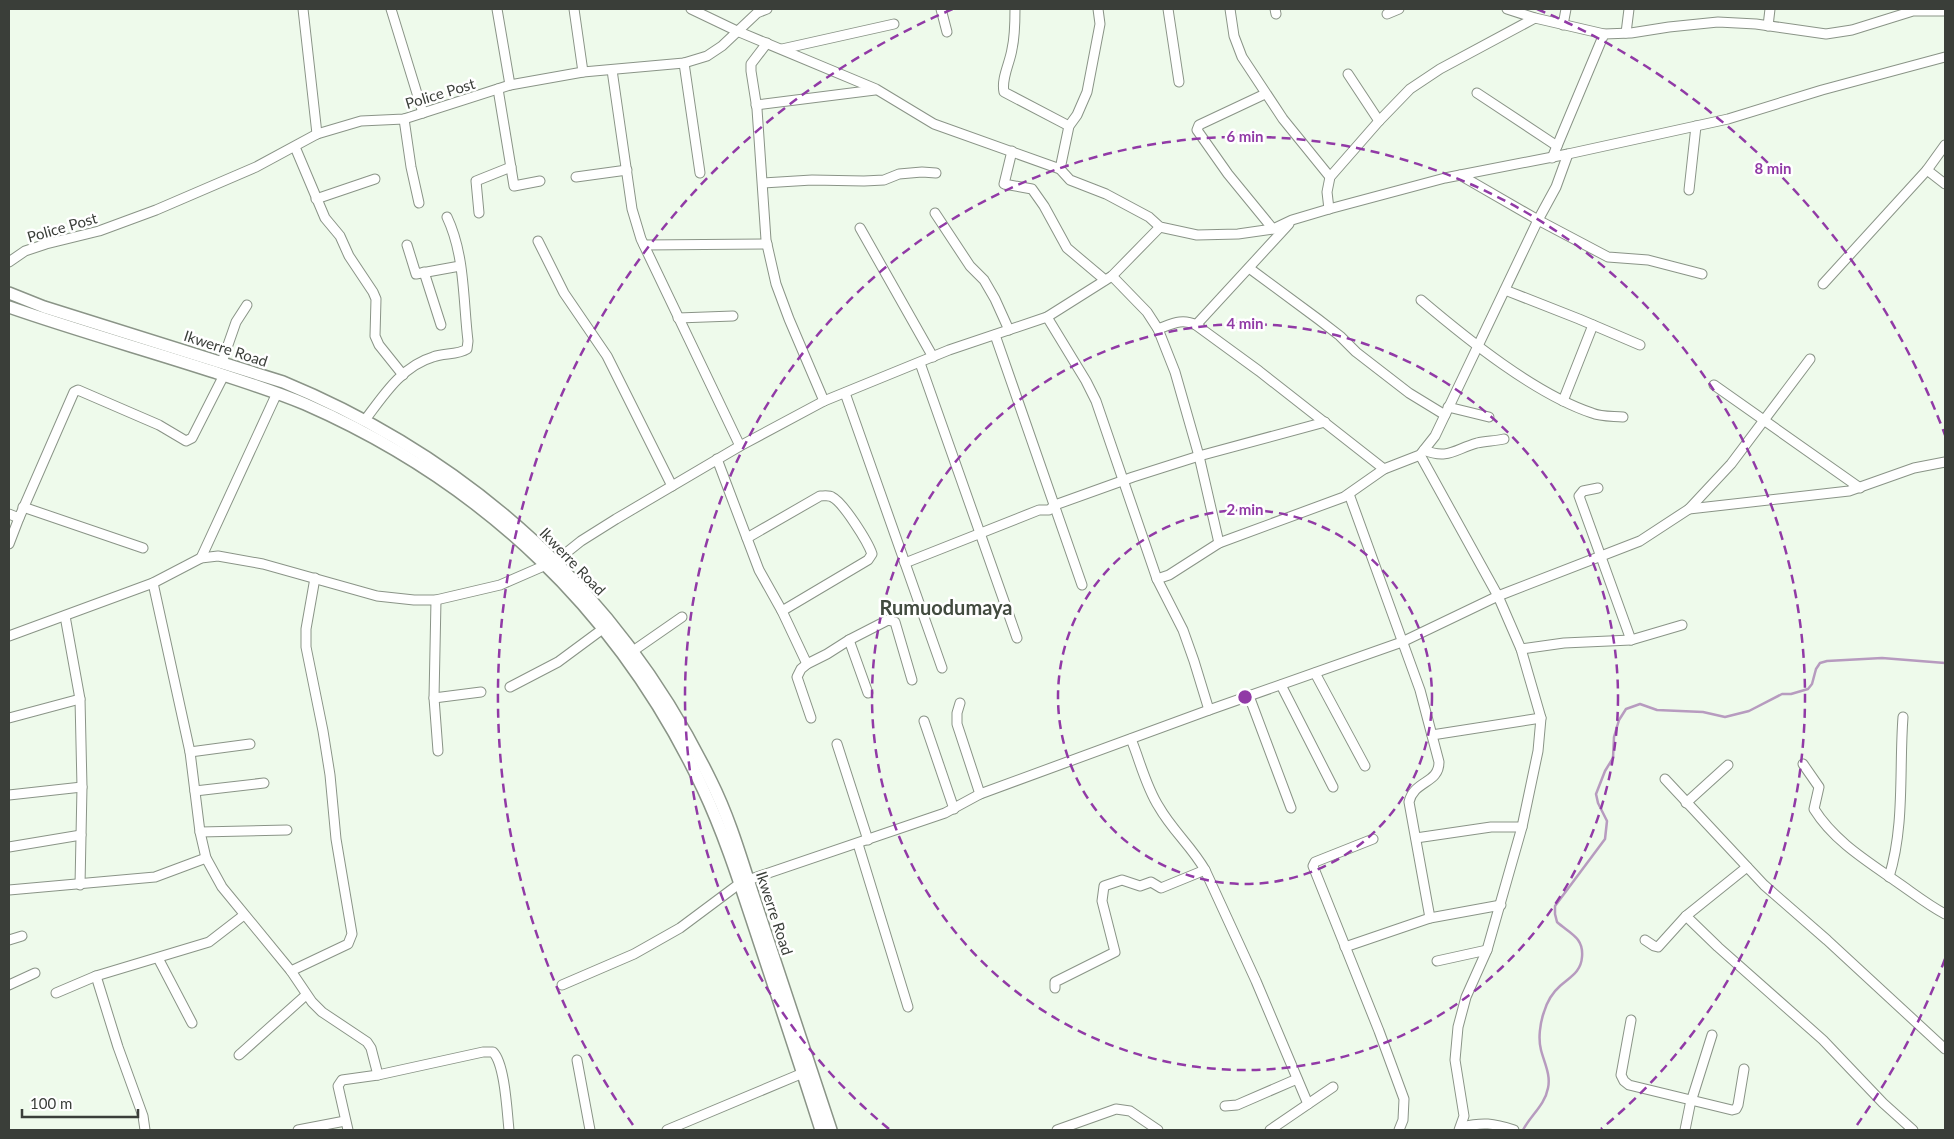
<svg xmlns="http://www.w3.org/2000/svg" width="1954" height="1139" font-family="Lato,sans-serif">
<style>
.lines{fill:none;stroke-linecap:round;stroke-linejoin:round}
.stream{stroke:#b79bbf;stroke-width:2.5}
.minor-casing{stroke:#8a9487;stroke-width:11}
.major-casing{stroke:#8a9487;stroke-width:14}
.minor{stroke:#fff;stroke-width:9}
.major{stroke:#fff;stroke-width:11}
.ring{fill:none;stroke:#913aa6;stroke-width:2.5;stroke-dasharray:9 6}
.labels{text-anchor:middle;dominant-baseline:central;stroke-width:5;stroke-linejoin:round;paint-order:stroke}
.street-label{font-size:15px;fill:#3a3e39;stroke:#fff}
.district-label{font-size:20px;font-weight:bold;fill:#424b3f;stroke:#fff}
.centre{fill:#913aa6;stroke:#fff;stroke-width:2.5}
.ring-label{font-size:15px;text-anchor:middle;font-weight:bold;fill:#913aa6;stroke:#fff;stroke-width:5;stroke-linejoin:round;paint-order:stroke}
</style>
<rect width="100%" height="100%" fill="#eefaeb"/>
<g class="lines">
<path class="stream" d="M1523 1130C1530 1116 1545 1105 1548 1088 1551 1075 1544 1062 1541 1050 1538 1039 1540 1023 1544 1012 1547 1002 1552 993 1560 986 1570 977 1581 972 1582 957 1584 937 1569 933 1557 922L1555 914V906L1605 839 1607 821 1598 803 1596 794 1605 771 1613 758 1614 737 1619 720 1626 709 1640 704 1657 710 1703 712 1725 717 1749 711 1782 694H1791L1808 689 1812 684 1816 669 1820 663 1827 661 1882 658 1945 663"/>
<g class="minor-casing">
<g id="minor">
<path d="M303 9 317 134"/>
<path d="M391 9 423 113"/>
<path d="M497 9 510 85"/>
<path d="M574 9 583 72"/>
<path d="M691 9 737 31 876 89 934 124 1060 169 1070 180 1106 194 1149 217 1160 227 1197 235 1238 234 1273 229 1292 220 1329 209 1445 178 1568 154 1728 119 1822 90 1945 57"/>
<path d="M941 9 947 32"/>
<path d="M1015 9C1015 22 1015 36 1012 49 1010 63 1001 78 1004 92L1069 126"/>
<path d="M1168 9 1179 82"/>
<path d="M1230 9 1234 36 1242 57 1283 119 1330 177"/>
<path d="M1275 9 1276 14"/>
<path d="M1507 9 1535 18 1604 34 1631 33 1669 27 1718 22 1756 24 1826 34 1852 30 1913 11H1945"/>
<path d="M1387 14 1399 9"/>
<path d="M1563 25 1566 9"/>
<path d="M1768 26 1770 9"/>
<path d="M1626 33 1629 9"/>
<path d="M767 43 751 64V71L757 109 766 240 776 284 789 319 824 401"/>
<path d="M782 49 894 24"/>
<path d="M684 63 700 173"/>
<path d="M612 70 632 209 641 239 740 446"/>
<path d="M1348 74 1379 121"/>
<path d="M498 89 514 186 540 181"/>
<path d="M1477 93 1557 146"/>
<path d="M1265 94 1199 125 1197 130 1228 174 1273 229"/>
<path d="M756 105 875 90"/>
<path d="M404 119 411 167 419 203"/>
<path d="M295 147 325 218 340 236 349 256 373 292 376 299 375 336 379 345 403 375"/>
<path d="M1012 151 1004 184 1032 189 1044 206 1067 248 1105 280"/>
<path d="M1552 158 1604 34"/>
<path d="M1060 169 1069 126 1077 115 1087 92 1100 24 1098 9"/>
<path d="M1927 170 1945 184"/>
<path d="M1460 175 1538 220 1608 257 1648 260 1702 274"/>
<path d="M576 177 627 170"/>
<path d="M763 183 812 180 864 181 884 180 899 174 922 172 936 173"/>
<path d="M1689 190 1696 126"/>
<path d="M316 199 375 179"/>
<path d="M1329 209 1327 192 1330 177 1379 121 1410 89 1440 69 1535 18"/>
<path d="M479 213 476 181 511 167"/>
<path d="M935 213 970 266 984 280 995 299 1009 330"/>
<path d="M860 228 933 357"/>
<path d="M538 241 564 293 607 356 672 486"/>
<path d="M407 245 416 274 460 266"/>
<path d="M644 245 767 244"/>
<path d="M9 262 25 251 46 244 99 231 156 210 256 167 317 134 361 121 404 119 510 85 583 72 684 63 707 56 722 46 757 13 767 9"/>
<path d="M1249 268 1318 319 1340 336 1356 352 1409 393 1445 415"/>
<path d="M424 272 441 325"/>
<path d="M1112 276 1147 312 1158 329 1175 372 1199 456 1219 543"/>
<path d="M1823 284 1927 170 1945 145"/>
<path d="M1505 290 1579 319 1640 345"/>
<path d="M1421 300C1467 339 1535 394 1592 413 1601 417 1613 416 1623 417"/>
<path d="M1047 317 1086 381 1096 401 1157 579 1183 630 1194 661 1209 710"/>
<path d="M678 318 733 316"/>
<path d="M1196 325 1289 224"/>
<path d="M1158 329C1172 324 1182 318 1196 325L1259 371 1384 469"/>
<path d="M995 335 1082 585"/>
<path d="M222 362 236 322 247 305"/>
<path d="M920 363 1017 638"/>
<path d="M1714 385 1860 488"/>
<path d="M845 393 942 668"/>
<path d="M1563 401 1593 325"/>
<path d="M1448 407 1489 417"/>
<path d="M365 420C383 396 402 366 433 357 443 353 458 355 467 349L468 341C463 300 465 255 447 217"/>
<path d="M1424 450C1448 460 1455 449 1477 443 1486 441 1495 441 1504 439"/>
<path d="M1420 455 1498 596 1521 649 1541 718 1538 751 1522 827 1487 950 1466 997 1458 1027 1455 1060 1464 1116 1459 1130"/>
<path d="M717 459 759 570 782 611 807 664"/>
<path d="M1598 488 1583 491 1579 496 1631 640"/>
<path d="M1349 494 1420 690 1439 762C1439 784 1414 780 1409 802L1430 918"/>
<path d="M23 507 143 548"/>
<path d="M1689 509 1849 491 1914 468 1945 462"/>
<path d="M9 514 19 518 74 392 78 390 159 425 186 441 192 438 224 375"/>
<path d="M747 538 820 496C824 496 829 495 832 497 843 502 868 542 872 554L868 560 782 611"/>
<path d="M9 544 19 518"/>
<path d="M201 558 277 393"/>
<path d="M556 561 581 541 616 519 740 446 824 401 949 350 1047 317 1112 276 1160 227"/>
<path d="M905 563 1039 510H1049L1055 505 1133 477 1199 456 1325 422"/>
<path d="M1157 579 1169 575 1219 543 1344 497 1384 469 1420 455 1435 436 1445 415 1538 220 1556 187 1568 154"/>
<path d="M153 583 190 752 200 832 206 858 222 887 291 971 312 1002 322 1012 367 1042 371 1048 378 1075 483 1052H493C505 1064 507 1112 509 1130"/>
<path d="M436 600 434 698 438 751"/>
<path d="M65 616 80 699 82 787 80 885"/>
<path d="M9 636 153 583 201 558 218 556 263 564 377 596 414 600H436L500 585 546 565"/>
<path d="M849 640 868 693"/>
<path d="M1521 649 1564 643 1631 640 1682 625"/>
<path d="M633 651 682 617"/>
<path d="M1315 673 1365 766"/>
<path d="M1281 685 1333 787"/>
<path d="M510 687 558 662 604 628"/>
<path d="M1249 696 1291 808"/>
<path d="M434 698 481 692"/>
<path d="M960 703 957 713V724L980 794"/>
<path d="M9 718 80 699"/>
<path d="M811 718 797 677 801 669 807 664 827 654 849 640 888 620 895 622 912 680"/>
<path d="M924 721 954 809"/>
<path d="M1432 735 1541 718"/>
<path d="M1131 739C1140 761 1146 787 1159 807 1172 830 1192 847 1205 870L1256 981 1308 1104"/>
<path d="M837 744 868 840"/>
<path d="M190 752 250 744"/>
<path d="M1803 764 1819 787 1814 809C1834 841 1867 861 1897 882 1913 893 1928 905 1945 914"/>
<path d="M1665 779 1764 885 1827 940 1945 1049"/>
<path d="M195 791 264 783"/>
<path d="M9 795 82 787"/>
<path d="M1686 803 1728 765"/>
<path d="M200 832 287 830"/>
<path d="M1416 838 1491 827H1522"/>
<path d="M1373 839 1315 862 1313 866 1379 1031 1404 1099 1403 1120 1399 1130"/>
<path d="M858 844 908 1007"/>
<path d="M9 847 81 835"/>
<path d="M1889 877C1905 825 1899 770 1903 717"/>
<path d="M748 880 945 813 980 794 1209 710 1402 642 1498 596 1640 541 1689 509 1731 464 1810 359"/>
<path d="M9 890 155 877 206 858"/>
<path d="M1686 916 1718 947 1823 1040 1883 1103 1913 1130"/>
<path d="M9 940 22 936"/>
<path d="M1645 940 1654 946 1658 947 1686 916 1747 867"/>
<path d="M1345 947 1430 918 1501 905"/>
<path d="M158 958 192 1023"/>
<path d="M1437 961 1487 950"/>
<path d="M291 971 348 944 352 934 336 839 330 775 323 731 306 647V629L315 578"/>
<path d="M96 976 118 1047 143 1116 145 1130"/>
<path d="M9 985 35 973"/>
<path d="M562 985 634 954 680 928 739 884"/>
<path d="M1055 988V982L1115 952 1102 901 1104 886 1122 880 1140 886 1151 882 1161 888 1205 870"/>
<path d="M56 993 96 976 209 942 244 915"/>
<path d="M1631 1020 1621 1075 1624 1081 1629 1085 1732 1110 1736 1109 1738 1105 1744 1069"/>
<path d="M239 1055 306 995"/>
<path d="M577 1060 590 1130"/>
<path d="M1225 1106 1237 1105 1297 1079"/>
<path d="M1461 1127C1483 1122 1493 1123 1514 1130"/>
<path d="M298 1130 345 1121"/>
<path d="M348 1130 338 1086 342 1080 378 1075"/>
<path d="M667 1130 803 1073"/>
<path d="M1057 1130 1116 1109 1130 1111 1158 1130"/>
<path d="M1270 1130 1333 1087"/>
<path d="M1685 1130 1690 1105 1712 1035"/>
</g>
</g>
<g class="major-casing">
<g id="major">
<path d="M9 293 44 307 283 382C472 460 621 596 711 781 732 823 744 869 759 913 783 985 807 1058 831 1130"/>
<path d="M9 307C75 330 143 349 211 371 242 381 274 391 305 404 483 482 620 612 703 789 726 838 742 890 759 941 780 1004 801 1067 821 1130"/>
</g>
</g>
<use href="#minor" class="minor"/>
<use href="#major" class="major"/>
</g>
<g class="ring">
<circle cx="1245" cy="697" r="187"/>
<circle cx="1245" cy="697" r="373"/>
<path d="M889 1129A560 560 0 1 1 1601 1129"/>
<path d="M1945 959A747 747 0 0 1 1857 1125M633 1125A747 747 0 0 1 953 9M1537 9A747 747 0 0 1 1945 435"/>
</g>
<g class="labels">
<g class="street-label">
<text transform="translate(440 93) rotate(-17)">Police Post</text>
<text transform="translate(62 227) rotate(-16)">Police Post</text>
<text transform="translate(226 348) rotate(18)">Ikwerre Road</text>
<text transform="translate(573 561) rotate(46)">Ikwerre Road</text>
<text transform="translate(775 913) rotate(72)">Ikwerre Road</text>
</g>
<g class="district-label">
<text x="946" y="607">Rumuodumaya</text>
</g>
</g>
<circle cx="1245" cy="697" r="8" class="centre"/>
<g class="ring-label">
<text x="1245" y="142">6 min</text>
<text x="1773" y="174">8 min</text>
<text x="1245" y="329">4 min</text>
<text x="1245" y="515">2 min</text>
</g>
<rect width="1954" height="1139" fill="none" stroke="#3a3e39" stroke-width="20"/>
<path d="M22 1109v8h116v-8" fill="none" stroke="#3a3e39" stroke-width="2.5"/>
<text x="30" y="1109" font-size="15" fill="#3a3e39" stroke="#ffffff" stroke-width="4" paint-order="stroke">100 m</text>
</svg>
